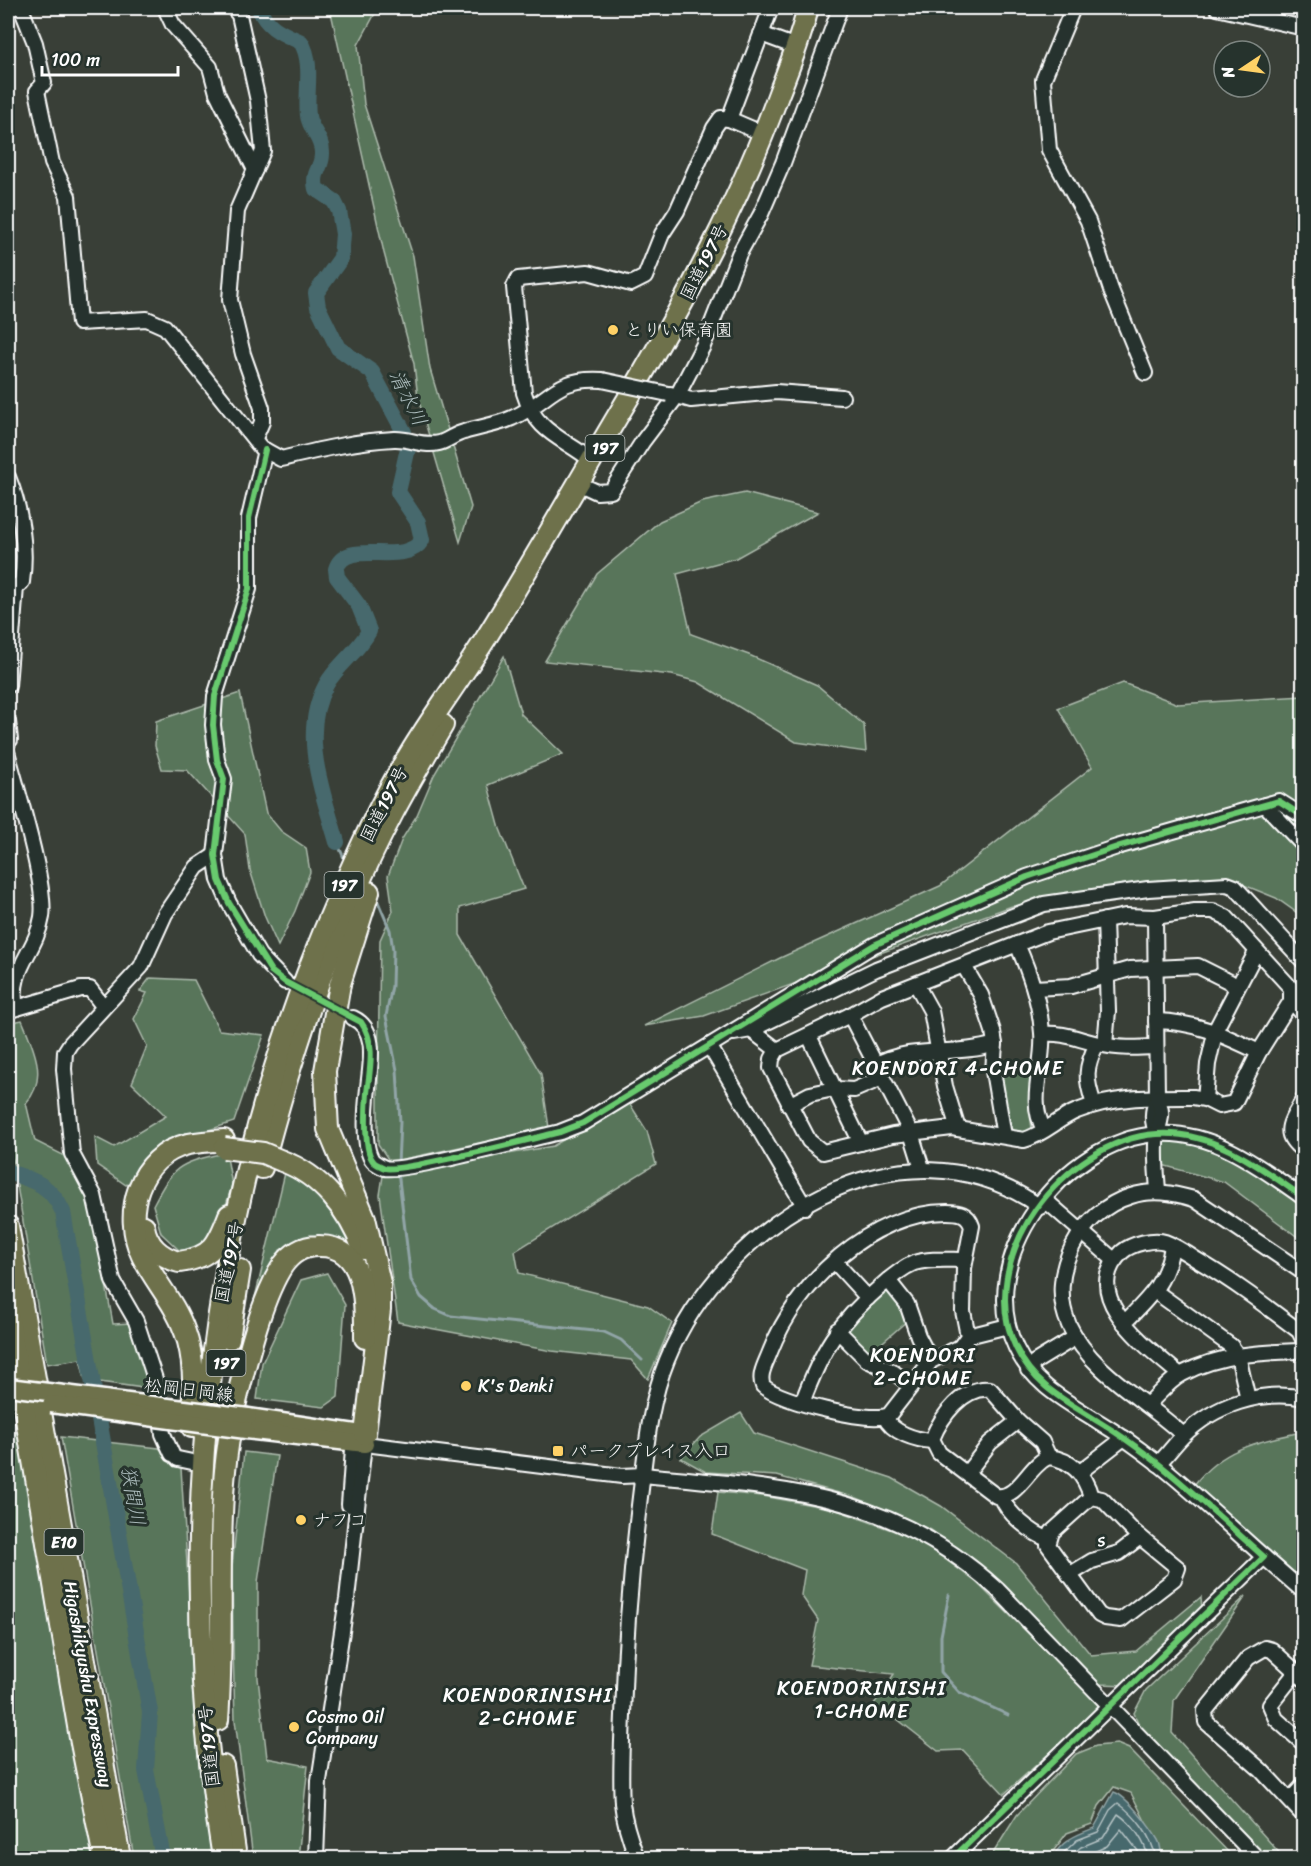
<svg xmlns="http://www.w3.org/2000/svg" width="1311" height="1866" font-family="Sriracha,'Klee One',sans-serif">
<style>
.green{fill:#58745a;stroke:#acbaac;stroke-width:1.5}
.water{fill:#47696d;stroke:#91a5a7;stroke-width:1.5}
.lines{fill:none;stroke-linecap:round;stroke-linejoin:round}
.shore{stroke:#b5c3c5;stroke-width:1.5}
.stream{stroke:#91a5a7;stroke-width:3}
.river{stroke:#47696d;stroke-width:16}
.minor-tunnel{stroke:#4d524b;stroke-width:14;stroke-dasharray:14 7;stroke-linecap:butt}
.minor-casing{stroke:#fff;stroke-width:18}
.major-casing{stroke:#fff;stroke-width:21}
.highway-casing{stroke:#fff;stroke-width:24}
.minor{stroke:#26332d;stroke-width:14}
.major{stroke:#6e714b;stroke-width:16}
.highway{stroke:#6e714b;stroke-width:20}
.minor-bridge-casing{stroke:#fff;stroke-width:18;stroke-linecap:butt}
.major-bridge-casing{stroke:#fff;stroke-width:21;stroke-linecap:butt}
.highway-bridge-casing{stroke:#fff;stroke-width:24;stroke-linecap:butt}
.minor-bridge{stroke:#26332d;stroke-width:14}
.major-bridge{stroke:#6e714b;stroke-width:16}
.highway-bridge{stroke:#6e714b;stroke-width:20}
.cycleway-casing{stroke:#26332d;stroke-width:10}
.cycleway{stroke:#67ca6e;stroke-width:6}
.poi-dot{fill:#ffd166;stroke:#26332d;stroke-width:2}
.labels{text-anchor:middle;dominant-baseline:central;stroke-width:6;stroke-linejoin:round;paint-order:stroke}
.shield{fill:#26332d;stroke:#bec2c0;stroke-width:1.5}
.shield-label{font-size:16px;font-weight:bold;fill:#fff}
.street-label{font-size:18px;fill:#fff;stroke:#26332d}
.poi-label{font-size:18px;fill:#fff;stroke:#26332d;text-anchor:start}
.water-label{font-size:20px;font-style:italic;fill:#acbcbd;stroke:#26332d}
.neighbourhood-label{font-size:20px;letter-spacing:1.5px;fill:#fff;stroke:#26332d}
</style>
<rect width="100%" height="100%" fill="#393f37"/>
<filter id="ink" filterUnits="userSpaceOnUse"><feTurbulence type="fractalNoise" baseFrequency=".0167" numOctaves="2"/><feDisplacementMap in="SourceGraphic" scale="12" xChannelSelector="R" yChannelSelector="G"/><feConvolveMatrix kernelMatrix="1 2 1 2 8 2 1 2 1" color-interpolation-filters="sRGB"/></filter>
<g filter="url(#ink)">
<g class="green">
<path d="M330 8H378L358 45 364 104 413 256 430 369 471 507 460 542 418 398 414 364 384 253Z"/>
<path d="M745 493 818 512 736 558 677 574 691 634 749 655 817 685 864 725 866 752 796 742 698 682 672 675 545 661 597 574 660 521 702 502Z"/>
<path d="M504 656 521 714 563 754 488 785 500 829 524 889 460 908V935L541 1074 549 1128 390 1162 378 1144V1070L380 940 393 911 388 876 402 839 417 815 434 775Z"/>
<path d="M1123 683 1178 704 1303 696V917L1276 898 1244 885 1012 906 704 1016 644 1026 780 958 940 886 1092 767 1058 708Z"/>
<path d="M240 693 266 813 281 831 306 848 310 872 295 911 278 946 265 917 250 870 245 834 187 770 162 769 155 746 156 721Z"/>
<path d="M150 978 194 980 219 1030 264 1035 234 1122 174 1141 126 1185 97 1165 95 1137 114 1147 166 1116 132 1083 147 1046 134 1019 147 993 140 991Z"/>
<path d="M22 1020C33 1047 49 1078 26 1103L35 1141 67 1157 92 1206 113 1324 132 1323 151 1389 85 1380 80 1359 47 1364 8 1132V1023Z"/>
<path d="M1034 1069 1029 1106 1032 1129 1024 1135 1012 1132 998 1072Z"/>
<path d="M628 1101 647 1131 656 1164 515 1251 519 1273 648 1306 672 1323 648 1379 631 1360 552 1351 398 1322 380 1195 383 1176 553 1146Z"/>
<path d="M1170 1139 1204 1146 1232 1157 1303 1206V1241L1224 1182 1162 1165V1144Z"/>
<path d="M220 1154 227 1157 232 1185 219 1228 201 1246 180 1251 161 1233 153 1205C173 1167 178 1163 220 1154Z"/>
<path d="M285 1173C330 1198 339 1214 361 1260L333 1244 309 1237 280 1250 244 1343Z"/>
<path d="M327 1273 345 1305 338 1397 324 1407 257 1399 262 1363 301 1280Z"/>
<path d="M889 1283 909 1319 868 1355 840 1330Z"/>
<path d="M741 1413 754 1433 892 1478 941 1506 1016 1563 1091 1655 1136 1651 1201 1597 1202 1609 1126 1685 1100 1684 1001 1582 931 1530 857 1498 777 1476 706 1472 681 1458 700 1437Z"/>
<path d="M8 1429 20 1434 45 1597 96 1858H8Z"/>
<path d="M1297 1433 1304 1434 1303 1580 1194 1485C1220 1450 1257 1441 1297 1433Z"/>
<path d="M61 1437 159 1448 181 1468 197 1723 217 1858H134Z"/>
<path d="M244 1452 277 1456 258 1582V1678L267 1758 308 1766 298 1858H253L235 1720 233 1649 232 1567Z"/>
<path d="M718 1492 763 1496 834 1509 919 1540 976 1582 1102 1706 1004 1794 963 1750 938 1751 888 1712 870 1710 894 1674 809 1665 818 1620 801 1595 805 1570 712 1534Z"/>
<path d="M1246 1596 1174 1700 1172 1733 1284 1858H1264L1142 1732 1134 1713 1146 1690Z"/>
<path d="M1117 1744 1129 1749 1234 1858H1164L1131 1793 1114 1787 1099 1806 1092 1824 1067 1833 1048 1858H990L1017 1815 1076 1754 1096 1746Z"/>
</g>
<path class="water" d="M1114 1792C1127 1796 1151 1828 1158 1840 1161 1845 1161 1853 1162 1858H1052C1062 1840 1076 1835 1094 1828Z"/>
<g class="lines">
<g class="shore">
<path d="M1058 1858 1077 1840 1098 1832 1110 1810 1118 1803C1136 1816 1152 1837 1156 1858"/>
<path d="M1067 1858 1081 1847 1103 1838 1118 1814C1132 1823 1146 1843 1148 1858"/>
<path d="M1081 1858 1107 1846 1121 1829 1138 1851 1139 1858"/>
</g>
<g class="stream">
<path d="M337 842 346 863"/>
<path d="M376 897 390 930 393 950 392 986 386 1016 397 1070 400 1122 398 1164"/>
<path d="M398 1171 411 1280 421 1297 435 1309 451 1316 604 1332 621 1340 642 1360"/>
<path d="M949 1595 941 1636V1672L959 1692 1008 1715"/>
</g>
<g class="river">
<path d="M259 8C267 28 282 33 301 42 314 63 305 93 308 116 310 130 323 139 322 154 322 169 312 171 316 189L334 201 339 211 343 234 341 258 316 293 318 307 338 348 372 372 404 432 408 448 398 492 418 522 422 540C404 569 346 536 336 569L337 577 359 606 369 631C358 652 337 665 326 685 299 734 323 793 337 842"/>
<path d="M8 1172C34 1180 51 1185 63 1212L150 1712 146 1770 163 1858"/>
</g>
<path class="minor-tunnel" d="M285 982 353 1018"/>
<g class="minor-casing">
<g id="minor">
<path d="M21 8 35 43 44 83 37 91 52 163 68 196 79 323 147 319 165 327 261 448 281 459C319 450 355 441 394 439 410 438 422 447 439 443 447 441 455 434 464 432 479 427 497 425 512 418 550 402 553 377 602 380"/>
<path d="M165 8 173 25 210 67 217 93 255 170"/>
<path d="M233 8 239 15 258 101 263 151 237 211 230 300 243 354 262 408V422L255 438"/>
<path d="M1073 8 1043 80 1049 150 1088 221 1111 290 1145 373"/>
<path d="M1217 8 1304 28"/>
<path d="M761 34 796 47"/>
<path d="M764 134 729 119 771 8"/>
<path d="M670 394 691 400 776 392 842 397"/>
<path d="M265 450 249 518V589L215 696 213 725 217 760 224 779 215 855 219 880 229 903 259 955 285 982"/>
<path d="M591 460C562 437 536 433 524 393L514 287 518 279 588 272 631 284 645 277 662 234 677 211 714 128 721 118 729 119"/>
<path d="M8 477C21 509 27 547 22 582L16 587 8 686"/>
<path d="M582 485 597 492 611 491 643 441 677 396 703 346 739 254 761 214 783 163 840 8"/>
<path d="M8 721 10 740 8 742"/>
<path d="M8 755C17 790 47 885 42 917 36 953 8 969 16 1008"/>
<path d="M1265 805 1304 846"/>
<path d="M1195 911H1213L1226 917 1291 988V1001L1259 1052 1234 1103 1219 1106 1205 1099 1193 1097C1154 1097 1113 1096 1077 1111 1059 1118 1043 1135 1024 1140L952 1128 893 1135 823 1152 809 1141 771 1068 772 1059 777 1050 850 1015 882 997 1048 932 1125 916 1155 917Z"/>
<path d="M1155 917 1157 1097C1152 1111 1151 1121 1157 1134"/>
<path d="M1017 944C1029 972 1040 1001 1042 1033 1045 1063 1027 1102 1044 1129"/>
<path d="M964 966 981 995 993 1031 995 1044 993 1071 1004 1136"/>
<path d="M916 984 931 1011 945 1086 958 1129"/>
<path d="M1034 988 1071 986 1130 969 1198 966 1230 982 1236 989"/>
<path d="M1291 1001 1304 1015"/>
<path d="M10 1010 81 989H90L103 1006"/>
<path d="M850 1015 911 1133 922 1168"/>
<path d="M353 1018C379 1030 370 1065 368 1088 366 1105 362 1148 373 1161 375 1163 382 1167 385 1168 402 1173 533 1138 560 1132L583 1123 874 945 1027 877 1117 847 1279 801 1304 817"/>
<path d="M1156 1021C1197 1022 1223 1035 1259 1052"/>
<path d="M751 1030 777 1050"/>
<path d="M734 1033 751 1030 876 969 1044 904 1148 889 1227 884 1235 887 1304 962"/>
<path d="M1043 1034C1064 1032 1079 1040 1099 1044 1118 1049 1137 1048 1156 1047"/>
<path d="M809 1036 861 1143"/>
<path d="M1105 1045 1108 1011 1105 920"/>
<path d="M710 1047 805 1207"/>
<path d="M875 1065C914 1044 955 1057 995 1044"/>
<path d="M1157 1097C1164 1115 1161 1117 1157 1134 1154 1151 1157 1174 1158 1191"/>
<path d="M1304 1098C1292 1121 1278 1133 1304 1151"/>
<path d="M1205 1099 1208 1064 1216 1029 1256 952"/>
<path d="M1094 1104C1085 1079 1085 1067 1097 1044"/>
<path d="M789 1105 810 1094 834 1089 854 1090 882 1078"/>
<path d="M1045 1200 1114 1260"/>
<path d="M835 1262 868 1298"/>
<path d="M888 1280 907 1304 918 1336 931 1361 889 1415C871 1424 778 1401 763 1386 758 1375 766 1363 770 1352 796 1283 871 1212 947 1212 959 1212 968 1213 972 1226L964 1268 963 1311 968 1336 960 1347 931 1361"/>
<path d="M1156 1292 1231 1346 1238 1356 1248 1399"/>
<path d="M1124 1323C1148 1299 1167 1282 1172 1246"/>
<path d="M837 1330 867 1360 893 1372 911 1385"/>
<path d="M968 1336 1008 1326"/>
<path d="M1028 1370 1035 1362 1076 1337"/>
<path d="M1180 1375C1149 1348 1076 1297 1122 1252 1131 1244 1154 1238 1165 1242 1176 1246 1188 1254 1197 1260 1233 1281 1266 1306 1299 1331L1304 1341"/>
<path d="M802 1403C822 1350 837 1324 880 1287 890 1278 902 1268 914 1263 930 1258 948 1260 964 1260"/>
<path d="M1147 1405C1158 1395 1169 1381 1182 1374 1219 1354 1263 1352 1304 1351"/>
<path d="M885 1417C892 1433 916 1440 932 1441"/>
<path d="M1183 1435C1146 1400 1091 1373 1069 1325 1046 1274 1080 1211 1131 1196 1153 1189 1173 1193 1194 1199L1304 1273"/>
<path d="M365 1444 622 1476 643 1475C779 1488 891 1491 998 1590L1257 1858"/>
<path d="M172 1454 163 1434 155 1379 136 1321 113 1281 94 1195 72 1154 64 1069 65 1052 70 1044 141 967 165 914 197 867 215 855"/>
<path d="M1049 1457 1042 1442 1018 1421 990 1389C963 1386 941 1417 932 1439L939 1453 996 1496C1018 1500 1030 1463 1049 1457 1072 1460 1085 1475 1091 1497"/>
<path d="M178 1459 192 1462"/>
<path d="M1158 1464C1167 1455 1174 1445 1183 1436 1214 1405 1261 1389 1304 1398"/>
<path d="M1080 1472 1124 1438"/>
<path d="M967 1473 990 1443 1018 1421"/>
<path d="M1002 1497C1006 1513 1033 1534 1048 1539"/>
<path d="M1091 1497 1102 1499 1133 1531 1178 1568 1174 1579 1121 1620 1105 1618 1099 1615 1048 1545 1052 1532Z"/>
<path d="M349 1505 354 1435"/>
<path d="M1264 1557 1304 1592"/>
<path d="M1069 1575 1092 1561 1119 1553 1140 1537"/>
<path d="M1296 1672 1270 1705 1276 1719 1304 1744"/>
<path d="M1304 1679 1272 1650 1265 1648 1248 1658 1205 1711 1206 1722 1261 1770 1304 1816"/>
<path d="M1290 1800 1304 1785"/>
<path d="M316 1858 319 1781 347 1599 365 1435"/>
<path d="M637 1858C630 1840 624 1822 622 1803 620 1774 622 1744 623 1715 625 1642 631 1570 640 1497 646 1451 649 1404 667 1360 723 1222 902 1109 1040 1207"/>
<path d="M953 1858 1264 1557C1228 1525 1193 1491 1155 1461 1137 1447 1119 1434 1099 1422 1066 1401 1034 1386 1016 1348 973 1259 1064 1140 1157 1134 1213 1130 1260 1167 1304 1198"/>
</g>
</g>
<g class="major-casing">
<g id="major">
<path d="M248 1417 362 1434"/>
<path d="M246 1430 365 1444"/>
</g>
</g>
<g class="highway-casing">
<g id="highway">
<path d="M282 1161C321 1175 349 1211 363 1249"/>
<path d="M262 1168C294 1046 334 925 393 813 409 783 426 754 443 725"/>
<path d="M8 1226 120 1858"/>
<path d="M144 1226C147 1245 160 1257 179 1262 212 1258 218 1244 229 1215"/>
<path d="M8 1313 80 1738 104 1858"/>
<path d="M229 1339 240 1270"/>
<path d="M192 1427C193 1395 196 1362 185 1332 175 1303 155 1282 142 1256 122 1214 138 1156 188 1144 199 1142 212 1141 224 1140"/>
<path d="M365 1434 380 1310V1283L365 1218 328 1129 325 1071 340 984 369 892"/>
<path d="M218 1720C226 1612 211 1500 238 1394 248 1356 262 1297 283 1265 291 1254 303 1246 317 1246 367 1244 365 1304 365 1338"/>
<path d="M223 1766 236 1858"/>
<path d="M223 1858C170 1538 207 1196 338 898 359 850 381 800 409 755 433 715 461 678 486 638 535 559 581 477 629 397 687 299 740 200 779 93 790 65 801 37 808 8"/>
</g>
</g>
<use href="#minor" class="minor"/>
<use href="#major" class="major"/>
<use href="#highway" class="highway"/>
<g class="minor-bridge-casing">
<path id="minor-bridge" d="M602 380 668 394"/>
</g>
<g class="major-bridge-casing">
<g id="major-bridge">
<path d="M8 1387 248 1417"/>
<path d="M51 1404 246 1430"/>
</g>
</g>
<g class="highway-bridge-casing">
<path id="highway-bridge" d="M224 1148 263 1153 282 1161"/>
</g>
<use href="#minor-bridge" class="minor-bridge"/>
<use href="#major-bridge" class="major-bridge"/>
<use href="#highway-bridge" class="highway-bridge"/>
<g class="cycleway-casing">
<g id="cycleway">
<path d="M265 450 249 518V589L215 696 213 725 217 760 224 779 215 855 219 880 229 903 271 971 285 982 361 1022C376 1043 370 1068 367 1093 366 1108 363 1149 373 1161 374 1163 382 1167 385 1168 401 1173 534 1138 560 1132L583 1123 874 945 1027 877 1117 847 1279 801 1304 817"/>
<path d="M953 1858 1264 1557C1228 1525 1193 1491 1155 1461 1137 1447 1119 1434 1099 1422 1066 1401 1034 1386 1016 1348 973 1259 1064 1140 1157 1134 1213 1130 1260 1167 1304 1198"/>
</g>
</g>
<use href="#cycleway" class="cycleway"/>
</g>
</g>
<g class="poi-dot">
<circle cx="613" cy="330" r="6"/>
<circle cx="466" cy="1386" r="6"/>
<rect x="552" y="1445" width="12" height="12" rx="3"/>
<circle cx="301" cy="1520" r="6"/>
<circle cx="294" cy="1727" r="6"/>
</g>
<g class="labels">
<g class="shield">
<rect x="585.5" y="435" width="39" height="26" rx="4.5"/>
<rect x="324.5" y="872" width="39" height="26" rx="4.5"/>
<rect x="206.5" y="1350" width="39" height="26" rx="4.5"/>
<rect x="44.5" y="1529" width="39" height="26" rx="4.5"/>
</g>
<g class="shield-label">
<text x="605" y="448">197</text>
<text x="344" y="885">197</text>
<text x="226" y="1363">197</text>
<text x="64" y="1542">E10</text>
</g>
<g class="street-label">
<text transform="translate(704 262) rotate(-63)">国道197号</text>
<text transform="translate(384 804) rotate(-63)">国道197号</text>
<text transform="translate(229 1262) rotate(-79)">国道197号</text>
<text transform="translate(189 1390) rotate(7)">松岡日岡線</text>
<text transform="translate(1101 1540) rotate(-15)">s</text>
<text transform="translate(88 1684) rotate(80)">Higashikyushu Expressway</text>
<text transform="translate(209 1746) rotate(-96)">国道197号</text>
</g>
<g class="poi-label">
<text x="625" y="330">とりい保育園</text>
<text x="478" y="1386">K's Denki</text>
<text x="570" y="1451">パークプレイス入口</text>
<text x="313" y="1520">ナフコ</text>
<text x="306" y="1717">Cosmo Oil<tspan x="306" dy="21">Company</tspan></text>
</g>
<g class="water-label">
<text transform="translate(408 398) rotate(64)">清水川</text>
<text transform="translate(133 1496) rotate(80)">狭間川</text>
</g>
<g class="neighbourhood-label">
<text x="958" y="1068">KOENDORI 4-CHOME</text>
<text x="923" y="1355">KOENDORI<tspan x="923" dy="23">2-CHOME</tspan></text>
<text x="862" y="1688">KOENDORINISHI<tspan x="862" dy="23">1-CHOME</tspan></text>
<text x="528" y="1695">KOENDORINISHI<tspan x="528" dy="23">2-CHOME</tspan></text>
</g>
</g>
<rect width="1311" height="1866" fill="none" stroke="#26332d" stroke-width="30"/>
<rect x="15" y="15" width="1281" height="1836" fill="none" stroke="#fff" stroke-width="2" filter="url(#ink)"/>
<g transform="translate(1242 69) rotate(257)"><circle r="28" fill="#26332d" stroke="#7d8581" stroke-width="1.5"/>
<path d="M0-4.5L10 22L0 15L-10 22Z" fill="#ffd166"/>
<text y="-9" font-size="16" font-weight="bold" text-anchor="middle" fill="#ffffff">N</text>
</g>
<path d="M42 66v9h136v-9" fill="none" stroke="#ffffff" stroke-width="3"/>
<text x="51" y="66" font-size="18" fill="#ffffff" stroke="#26332d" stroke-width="4.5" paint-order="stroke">100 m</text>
</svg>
